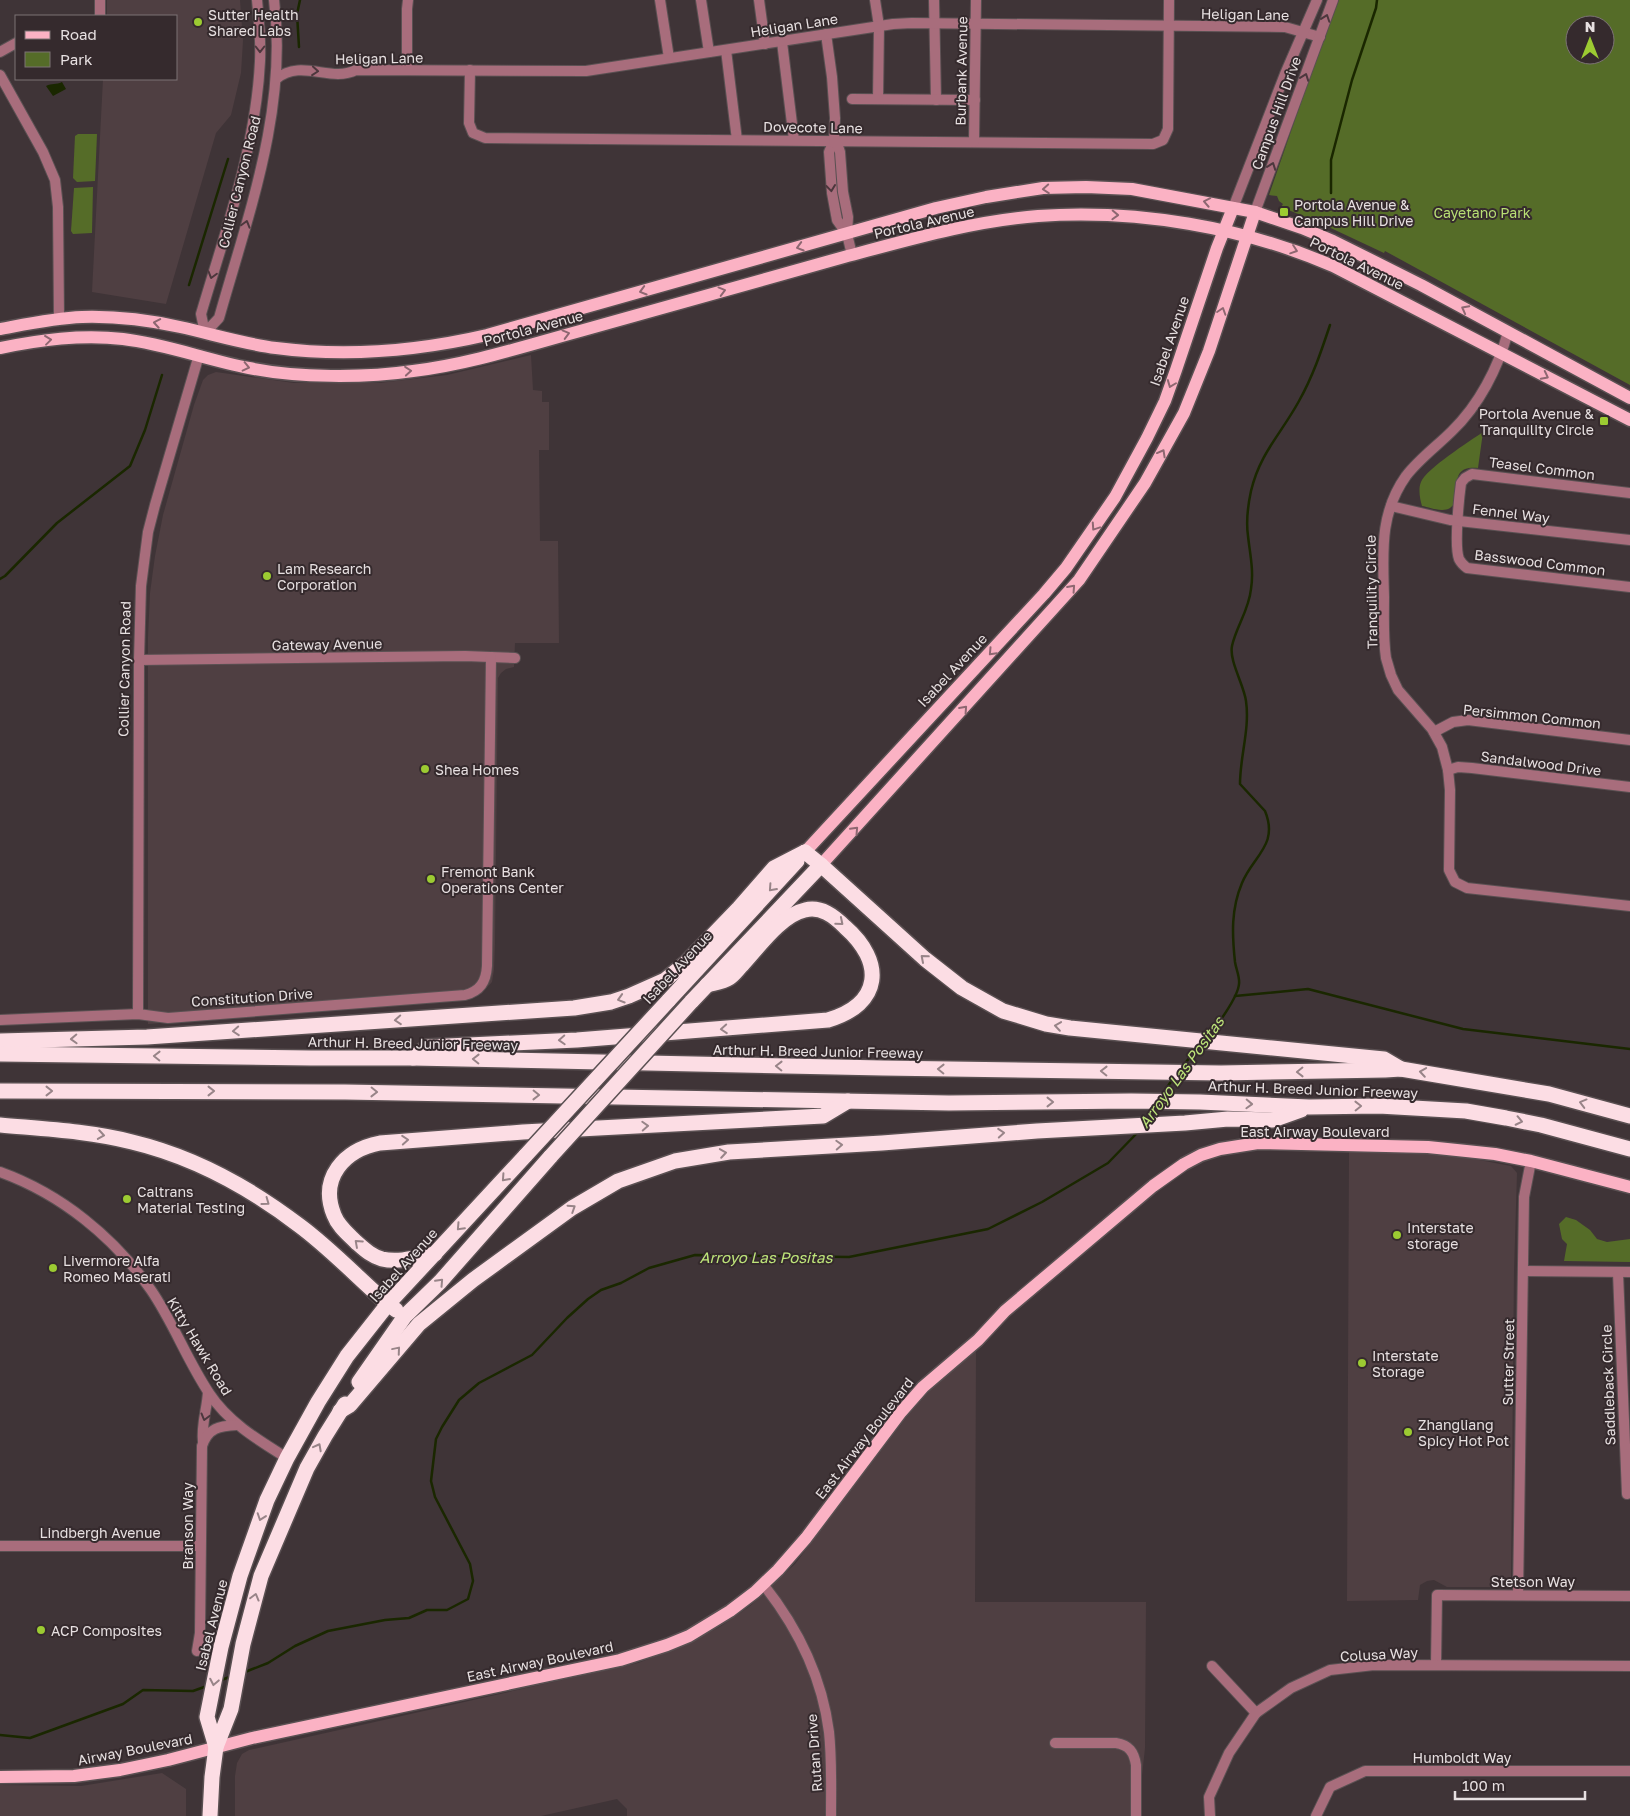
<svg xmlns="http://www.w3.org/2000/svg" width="1630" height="1816" font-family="'Golos Text',sans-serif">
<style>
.built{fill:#4f3f42}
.green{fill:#556c28;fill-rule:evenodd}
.water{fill:#1a2700}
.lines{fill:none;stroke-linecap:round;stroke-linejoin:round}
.stream{stroke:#1a2700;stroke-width:2.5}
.minor-casing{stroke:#5a5052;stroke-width:12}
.major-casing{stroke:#5a5052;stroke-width:15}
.highway-casing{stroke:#5a5052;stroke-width:18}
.minor{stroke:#a86d7c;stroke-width:10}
.major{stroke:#fbb2c4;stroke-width:12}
.highway{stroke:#fcdde4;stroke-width:15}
.highway-bridge-casing{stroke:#5a5052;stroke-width:18;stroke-linecap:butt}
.highway-bridge{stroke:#fcdde4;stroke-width:15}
.oneway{stroke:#4c373d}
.oneway2{stroke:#8e6771}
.oneway3{stroke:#988488}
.poi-dot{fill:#9ccb32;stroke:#352a2d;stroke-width:2}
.labels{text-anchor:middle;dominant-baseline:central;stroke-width:4;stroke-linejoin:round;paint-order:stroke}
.poi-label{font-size:14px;fill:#e7e0e1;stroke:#352a2d;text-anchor:start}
.street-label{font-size:14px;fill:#e7e0e1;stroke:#352a2d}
.park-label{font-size:14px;fill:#b8df74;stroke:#352a2d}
.water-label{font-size:15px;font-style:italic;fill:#bee57a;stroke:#352a2d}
</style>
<rect width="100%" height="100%" fill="#3f3437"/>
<g class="built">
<path d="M107 0H240L243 41 241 73 231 115 216 133 166 304 92 292 103 79H176V16H107Z"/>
<path d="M531 355 533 390 542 391V402H549V450H539L540 541H558L559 643H515L514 667 506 669 501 673 498 678 495 945 494 970 492 982 481 994 471 999 148 1024V637L150 593 155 556 163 515 194 405 203 380 208 375 216 372 294 383H379L447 375Z"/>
<path d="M1349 1151H1408L1453 1155 1511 1166 1517 1173 1514 1271 1511 1578 1509 1584 1502 1587H1447L1434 1580 1427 1581 1420 1585 1418 1600 1347 1601Z"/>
<path d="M976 1350 975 1602H1146L1145 1748 1142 1776V1816H627V1809L617 1799 541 1816H235V1776L237 1763 242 1754 249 1750 638 1663 687 1644 721 1626 750 1606 795 1564 909 1414 933 1387Z"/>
<path d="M162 1773 186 1789V1816H0V1785L81 1786Z"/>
</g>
<g class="green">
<path d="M1339 0H1630V385L1385 251 1384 253 1318 222 1281 207 1283 204 1279 201 1277 196 1269 195 1308 82ZM1575 25H1605V55H1575Z"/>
<path d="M78 134H97L95 181 77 182 73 178 75 136Z"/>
<path d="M93 187 92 233 73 234 71 231 74 188Z"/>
<path d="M1483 432 1478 468C1443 465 1466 499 1450 508 1442 513 1429 507 1422 506 1420 499 1418 489 1421 482 1426 469 1470 441 1483 432Z"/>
<path d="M1566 1217 1576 1220 1590 1230 1597 1239 1607 1242 1630 1239V1262L1564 1261 1567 1244 1562 1239 1559 1224Z"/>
</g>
<path class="water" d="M62 82 66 89 53 96 46 86C52 83 56 85 62 82Z"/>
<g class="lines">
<g class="stream">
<path d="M299 47 297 14 300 0"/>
<path d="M1331 193V160L1352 80 1376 8 1377 0"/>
<path d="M189 285 228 159"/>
<path d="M0 579 5 576 57 523 130 466 145 430 162 375"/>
<path d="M1235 996 1308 989 1463 1029 1630 1049"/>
<path d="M1208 1036C1217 1026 1238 997 1239 984 1240 977 1236 969 1235 962 1232 934 1231 909 1242 883 1253 856 1279 845 1265 811L1240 784C1240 756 1250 729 1246 701 1244 685 1229 661 1232 646 1236 627 1249 610 1251 589 1254 571 1250 554 1248 536 1246 522 1248 505 1251 491 1260 453 1281 434 1299 401 1313 376 1321 352 1330 325"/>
<path d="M1182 1067 1199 1046"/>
<path d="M1162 1095 1174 1077"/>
<path d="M1149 1120 1157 1107"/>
<path d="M245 1672 268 1663 295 1646 328 1631 385 1620 409 1618 427 1610H447L468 1599 473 1581 470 1564 435 1497 431 1481 436 1439 442 1427 459 1400 479 1383 532 1355 567 1318 588 1299 601 1290 621 1283 649 1268 695 1255 849 1257 988 1229 1042 1202 1108 1163 1139 1131"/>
<path d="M219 1681 232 1676"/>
<path d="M0 1735 30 1738 123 1704 143 1690 193 1691 207 1686"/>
</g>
<g class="minor-casing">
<g id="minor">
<path d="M660 0 669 58"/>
<path d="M701 0 709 52"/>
<path d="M759 0 765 44"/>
<path d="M875 0 879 26 878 99"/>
<path d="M934 0 936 100"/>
<path d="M100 16V0"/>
<path d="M826 34 832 77 835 118 834 141 829 152 832 193 837 220 847 234"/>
<path d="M782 42 794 140"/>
<path d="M726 50 737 140"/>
<path d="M0 52 16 43"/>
<path d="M407 70V9L408 0"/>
<path d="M470 70 469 123 473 133 485 138 1153 144 1163 140 1168 129 1169 0"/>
<path d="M0 75 43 152 55 180 58 207 59 319"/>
<path d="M276 79C302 58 330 83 356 70L586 71 893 24 912 23 1285 27 1320 37"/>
<path d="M852 99 975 100"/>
<path d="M834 141 838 146 840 152 843 192 848 217 847 234 852 255"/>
<path d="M974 142 976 0"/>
<path d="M1233 208 1285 74 1317 0"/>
<path d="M1255 212 1333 0"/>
<path d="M1508 332C1498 368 1479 405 1452 431 1437 446 1419 459 1406 476 1379 514 1383 553 1384 597 1384 617 1383 638 1386 658L1391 675 1398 690 1432 729 1442 747 1448 770 1450 790 1449 870 1455 882 1467 888 1630 906"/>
<path d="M205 333 219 318C248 215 288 109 274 0"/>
<path d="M205 333 201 314C225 232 256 148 260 61 261 41 259 20 257 0"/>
<path d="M1630 493 1472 474 1465 478 1461 483C1459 498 1454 546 1459 559 1461 563 1463 565 1467 568L1630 587"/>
<path d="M1391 506 1450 520 1630 540"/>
<path d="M139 660 465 656 515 658"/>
<path d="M1434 732 1453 722 1468 720 1630 740"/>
<path d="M1448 770 1458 767 1472 768 1630 787"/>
<path d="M138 1014 139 660 141 586 148 532 155 505 199 355"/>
<path d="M0 1020 138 1014 168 1018 465 995C480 991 486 982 487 966L491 657"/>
<path d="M0 1172C61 1194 114 1237 151 1290 173 1322 187 1360 209 1393 228 1422 258 1440 287 1458"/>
<path d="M1523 1271 1630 1272"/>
<path d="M1618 1273 1627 1494 1630 1493"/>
<path d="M203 1442C201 1425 207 1409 208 1392"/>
<path d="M0 1546H200"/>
<path d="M763 1584C798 1628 822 1677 829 1732 832 1760 831 1788 831 1816"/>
<path d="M1518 1595 1524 1197 1531 1161"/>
<path d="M197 1651 200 1633 202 1446C208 1428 219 1426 237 1425"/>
<path d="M1436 1665 1437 1595 1630 1596"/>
<path d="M1212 1666 1256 1713"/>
<path d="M1055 1743H1116C1129 1745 1134 1752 1136 1765V1816"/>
<path d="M1210 1816 1209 1797 1229 1753 1256 1713 1291 1688 1330 1670 1374 1665 1630 1666"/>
<path d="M1316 1816 1330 1787 1365 1771H1630"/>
</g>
</g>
<g class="major-casing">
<g id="major">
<path d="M0 329C27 324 55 318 82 317 115 316 148 320 180 327 212 334 244 344 276 348 346 357 418 351 487 335L936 208 986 197 1043 188 1086 187 1132 189 1255 212 1302 228 1333 241 1421 285 1630 398"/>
<path d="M0 348C40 340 81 334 123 339 166 344 207 360 249 368 297 378 365 378 413 371 470 364 525 346 580 331 668 306 756 281 844 257 908 240 972 221 1038 216 1137 209 1243 227 1333 266L1630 420"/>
<path d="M805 852 1044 594 1066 568 1115 497 1147 438 1165 401 1176 370 1217 248 1233 208"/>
<path d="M821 865 1079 580 1145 483 1184 413 1209 351 1255 212"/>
<path d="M0 1777 74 1776 120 1770 168 1760 252 1738 620 1660 667 1645 689 1636 730 1611 755 1592 778 1570 806 1538 901 1412 923 1387 978 1340 1005 1311 1153 1186 1184 1164 1201 1155 1220 1149 1258 1143 1428 1147 1495 1154 1531 1161 1630 1187"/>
</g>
</g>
<g class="highway-casing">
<g id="highway">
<path d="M805 852 821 865 925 959 962 988 1003 1011 1046 1024 1070 1028 1384 1059 1401 1069"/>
<path d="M668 1001 797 861"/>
<path d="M691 1002 821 865"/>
<path d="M0 1041 147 1037 574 1008 611 1002 629 996 665 980 686 963 739 908 774 868 805 852"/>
<path d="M0 1054 311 1058H413L883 1068 1221 1073 1385 1070 1401 1069 1549 1094 1630 1116"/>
<path d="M413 1058 427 1047 577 1040 828 1020C882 1004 885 962 845 927 834 916 821 906 805 910 781 915 758 948 742 965 738 969 734 975 729 978 723 982 714 983 707 985"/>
<path d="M0 1091 345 1092 949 1103 1131 1101 1200 1102 1309 1107 1379 1106 1466 1111 1506 1118 1541 1125 1630 1149"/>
<path d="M0 1125C44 1129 89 1131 132 1142 195 1157 249 1187 300 1226 331 1249 359 1279 388 1304L396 1310"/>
<path d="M435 1254C418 1257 399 1263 382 1259 371 1256 364 1249 356 1242 348 1234 338 1226 334 1215 319 1178 344 1150 380 1143L523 1132 823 1116 848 1101"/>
<path d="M359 1382 405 1316 440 1282 551 1156"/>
<path d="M340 1411 350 1405 419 1324 473 1280 572 1208 618 1181 675 1161 729 1152 882 1143 1037 1131 1185 1123 1228 1119 1273 1120 1301 1110"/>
<path d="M216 1747 207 1717 221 1647 240 1576 267 1500 287 1458 318 1402 347 1356 388 1304 526 1155"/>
<path d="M210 1816 212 1777 216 1747 231 1709 243 1644 261 1576 307 1468 325 1436 345 1404"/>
</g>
</g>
<use href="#minor" class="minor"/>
<use href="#major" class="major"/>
<use href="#highway" class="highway"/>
<g class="highway-bridge-casing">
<g id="highway-bridge">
<path d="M526 1155 668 1001"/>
<path d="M551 1156 691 1002"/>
</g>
</g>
<use href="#highway-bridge" class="highway-bridge"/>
</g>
<defs><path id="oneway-chevron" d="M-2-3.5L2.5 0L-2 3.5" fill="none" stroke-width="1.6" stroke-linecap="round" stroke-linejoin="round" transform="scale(1.25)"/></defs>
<g class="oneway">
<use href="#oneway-chevron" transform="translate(1326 18) rotate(-71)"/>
<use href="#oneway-chevron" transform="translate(260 49) rotate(90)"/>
<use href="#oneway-chevron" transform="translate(315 71) rotate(5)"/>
<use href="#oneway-chevron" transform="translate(1305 77) rotate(-70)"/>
<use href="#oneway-chevron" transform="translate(1272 166) rotate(-70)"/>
<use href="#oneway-chevron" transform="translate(831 188) rotate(83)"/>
<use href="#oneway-chevron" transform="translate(246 224) rotate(-74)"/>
<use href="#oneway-chevron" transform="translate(212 275) rotate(106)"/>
<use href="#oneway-chevron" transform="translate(205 1417) rotate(105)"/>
</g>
<g class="oneway2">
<use href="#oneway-chevron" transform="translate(1046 189) rotate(176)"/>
<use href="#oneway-chevron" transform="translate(1207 202) rotate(-169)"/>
<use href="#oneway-chevron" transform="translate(1115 215) rotate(2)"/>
<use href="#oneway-chevron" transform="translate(800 247) rotate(164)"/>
<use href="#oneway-chevron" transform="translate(1294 250) rotate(19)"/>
<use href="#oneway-chevron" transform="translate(643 291) rotate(164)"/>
<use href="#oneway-chevron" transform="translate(722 291) rotate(-15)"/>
<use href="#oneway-chevron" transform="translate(1465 309) rotate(-152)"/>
<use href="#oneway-chevron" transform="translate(1222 311) rotate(-72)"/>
<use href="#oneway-chevron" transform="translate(157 323) rotate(-170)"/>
<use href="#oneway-chevron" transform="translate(566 334) rotate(-15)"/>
<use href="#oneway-chevron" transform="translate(48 340) rotate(-7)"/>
<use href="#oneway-chevron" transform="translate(246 367) rotate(13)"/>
<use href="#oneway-chevron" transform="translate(408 371) rotate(-5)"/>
<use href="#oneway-chevron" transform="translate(1545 376) rotate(27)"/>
<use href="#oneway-chevron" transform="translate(1171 384) rotate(111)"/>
<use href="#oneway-chevron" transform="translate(1162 453) rotate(-61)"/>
<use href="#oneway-chevron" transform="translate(1095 527) rotate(124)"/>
<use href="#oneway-chevron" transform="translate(1072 588) rotate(-48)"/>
<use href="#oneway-chevron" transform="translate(992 652) rotate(133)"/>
<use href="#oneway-chevron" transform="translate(964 709) rotate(-48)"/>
<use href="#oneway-chevron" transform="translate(855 830) rotate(-47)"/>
</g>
<g class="oneway3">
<use href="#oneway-chevron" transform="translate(772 888) rotate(132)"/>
<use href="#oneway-chevron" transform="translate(840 922) rotate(40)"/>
<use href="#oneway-chevron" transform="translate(924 958) rotate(-139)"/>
<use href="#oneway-chevron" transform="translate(621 999) rotate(163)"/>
<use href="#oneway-chevron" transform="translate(398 1020) rotate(176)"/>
<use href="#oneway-chevron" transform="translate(1058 1026) rotate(-172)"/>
<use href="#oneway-chevron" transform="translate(724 1029) rotate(176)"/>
<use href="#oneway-chevron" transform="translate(236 1031) rotate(176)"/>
<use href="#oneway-chevron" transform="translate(74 1039) rotate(178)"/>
<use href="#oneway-chevron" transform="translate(562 1040) rotate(177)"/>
<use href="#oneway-chevron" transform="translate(157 1056) rotate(-179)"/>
<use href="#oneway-chevron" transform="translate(476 1059) rotate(-179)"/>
<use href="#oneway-chevron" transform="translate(779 1066) rotate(-179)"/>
<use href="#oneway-chevron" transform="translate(941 1069) rotate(-179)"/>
<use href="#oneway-chevron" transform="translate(1104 1071) rotate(-179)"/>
<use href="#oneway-chevron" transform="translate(1300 1072) rotate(179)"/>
<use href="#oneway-chevron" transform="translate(1423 1072) rotate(-171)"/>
<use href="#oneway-chevron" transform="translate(49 1091)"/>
<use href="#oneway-chevron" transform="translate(211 1091)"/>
<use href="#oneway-chevron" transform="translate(374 1092) rotate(1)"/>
<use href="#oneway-chevron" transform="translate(536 1095) rotate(1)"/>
<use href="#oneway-chevron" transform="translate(1050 1102)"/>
<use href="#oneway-chevron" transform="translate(1583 1103) rotate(-165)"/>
<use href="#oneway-chevron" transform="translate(1249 1104) rotate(2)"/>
<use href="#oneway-chevron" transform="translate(1358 1106) rotate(-1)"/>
<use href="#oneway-chevron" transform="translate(1519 1121) rotate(12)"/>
<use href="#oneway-chevron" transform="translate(645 1126) rotate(-3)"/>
<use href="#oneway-chevron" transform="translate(1001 1133) rotate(-4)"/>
<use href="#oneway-chevron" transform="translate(101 1135) rotate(9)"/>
<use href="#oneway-chevron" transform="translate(405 1140) rotate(-4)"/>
<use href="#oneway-chevron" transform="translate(839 1145) rotate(-3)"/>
<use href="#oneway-chevron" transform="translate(723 1153) rotate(-9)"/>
<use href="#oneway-chevron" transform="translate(505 1178) rotate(132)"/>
<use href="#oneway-chevron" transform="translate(266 1202) rotate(36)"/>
<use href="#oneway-chevron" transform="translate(572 1208) rotate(-33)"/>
<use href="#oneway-chevron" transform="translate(460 1227) rotate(133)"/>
<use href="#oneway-chevron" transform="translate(358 1243) rotate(-138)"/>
<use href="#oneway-chevron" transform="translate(440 1282) rotate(-47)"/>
<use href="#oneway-chevron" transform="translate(397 1350) rotate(-50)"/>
<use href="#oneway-chevron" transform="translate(318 1447) rotate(-62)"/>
<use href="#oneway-chevron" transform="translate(261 1517) rotate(109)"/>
<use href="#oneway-chevron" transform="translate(255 1597) rotate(-75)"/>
<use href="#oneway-chevron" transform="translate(214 1682) rotate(101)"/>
</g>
<g class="poi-dot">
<circle cx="198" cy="22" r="5"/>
<rect x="1279" y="207" width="10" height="10" rx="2.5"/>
<rect x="1599" y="416" width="10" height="10" rx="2.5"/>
<circle cx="267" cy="576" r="5"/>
<circle cx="425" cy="769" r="5"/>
<circle cx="431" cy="879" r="5"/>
<circle cx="127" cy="1199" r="5"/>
<circle cx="1397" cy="1235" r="5"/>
<circle cx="53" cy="1268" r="5"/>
<circle cx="1362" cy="1363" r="5"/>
<circle cx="1408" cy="1432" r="5"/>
<circle cx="41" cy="1630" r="5"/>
</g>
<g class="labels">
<g class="poi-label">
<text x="208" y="14">Sutter Health<tspan x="208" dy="16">Shared Labs</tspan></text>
<text x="1294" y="204">Portola Avenue &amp;<tspan x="1294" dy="16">Campus Hill Drive</tspan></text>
<text x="1594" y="413" text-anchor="end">Portola Avenue &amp;<tspan x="1594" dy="16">Tranquility Circle</tspan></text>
<text x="277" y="568">Lam Research<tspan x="277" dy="16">Corporation</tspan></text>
<text x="435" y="769">Shea Homes</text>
<text x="441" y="871">Fremont Bank<tspan x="441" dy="16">Operations Center</tspan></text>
<text x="137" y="1191">Caltrans<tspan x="137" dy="16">Material Testing</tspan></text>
<text x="1407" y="1227">Interstate<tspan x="1407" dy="16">storage</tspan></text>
<text x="63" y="1260">Livermore Alfa<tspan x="63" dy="16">Romeo Maserati</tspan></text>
<text x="1372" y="1355">Interstate<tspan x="1372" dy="16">Storage</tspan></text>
<text x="1418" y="1424">Zhangliang<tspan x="1418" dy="16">Spicy Hot Pot</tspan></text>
<text x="51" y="1630">ACP Composites</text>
</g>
<g class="street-label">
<text transform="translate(1245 14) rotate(1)">Heligan Lane</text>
<text transform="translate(794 25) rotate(-9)">Heligan Lane</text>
<text transform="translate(379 58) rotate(-1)">Heligan Lane</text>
<text transform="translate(961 71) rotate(-89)">Burbank Avenue</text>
<text transform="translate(1276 113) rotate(-70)">Campus Hill Drive</text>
<text transform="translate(813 127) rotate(1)">Dovecote Lane</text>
<text transform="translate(239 182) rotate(-76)">Collier Canyon Road</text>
<text transform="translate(924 222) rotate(-13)">Portola Avenue</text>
<text transform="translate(1357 263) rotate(26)">Portola Avenue</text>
<text transform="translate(533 328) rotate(-15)">Portola Avenue</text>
<text transform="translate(1169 341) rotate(-71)">Isabel Avenue</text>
<text transform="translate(1542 468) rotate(7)">Teasel Common</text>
<text transform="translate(1511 513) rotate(7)">Fennel Way</text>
<text transform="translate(1540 562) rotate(7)">Basswood Common</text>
<text transform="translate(1371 592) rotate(-91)">Tranquility Circle</text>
<text transform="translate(327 644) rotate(-1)">Gateway Avenue</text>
<text transform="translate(124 669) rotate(-89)">Collier Canyon Road</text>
<text transform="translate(952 670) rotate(-47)">Isabel Avenue</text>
<text transform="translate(1532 716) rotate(6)">Persimmon Common</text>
<text transform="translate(1541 763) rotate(7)">Sandalwood Drive</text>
<text transform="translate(677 967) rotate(-47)">Isabel Avenue</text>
<text transform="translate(252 997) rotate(-4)">Constitution Drive</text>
<text transform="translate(413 1043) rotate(1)">Arthur H. Breed Junior Freeway</text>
<text transform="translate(818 1051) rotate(1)">Arthur H. Breed Junior Freeway</text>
<text transform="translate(1313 1089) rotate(2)">Arthur H. Breed Junior Freeway</text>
<text x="1315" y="1131">East Airway Boulevard</text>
<text transform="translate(403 1265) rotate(-48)">Isabel Avenue</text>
<text transform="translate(200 1346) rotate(59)">Kitty Hawk Road</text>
<text transform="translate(1508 1362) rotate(-89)">Sutter Street</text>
<text transform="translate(1608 1385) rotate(-92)">Saddleback Circle</text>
<text transform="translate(864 1438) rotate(-52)">East Airway Boulevard</text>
<text transform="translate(187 1526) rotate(-90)">Branson Way</text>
<text x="100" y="1532">Lindbergh Avenue</text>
<text x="1533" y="1581">Stetson Way</text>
<text transform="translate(211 1625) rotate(-76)">Isabel Avenue</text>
<text transform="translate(1379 1654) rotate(-3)">Colusa Way</text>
<text transform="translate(540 1661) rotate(-12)">East Airway Boulevard</text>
<text transform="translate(135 1749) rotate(-11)">Airway Boulevard</text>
<text transform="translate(814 1753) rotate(-94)">Rutan Drive</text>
<text x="1462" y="1757">Humboldt Way</text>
</g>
<g class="park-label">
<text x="1482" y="212">Cayetano Park</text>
</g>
<g class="water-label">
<text transform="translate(1181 1072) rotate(-54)">Arroyo Las Positas</text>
<text x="766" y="1257">Arroyo Las Positas</text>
</g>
</g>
<rect x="15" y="15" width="162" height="65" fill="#352a2d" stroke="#7c7375"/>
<rect x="25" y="31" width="25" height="8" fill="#fbb2c4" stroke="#7c7375"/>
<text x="60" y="40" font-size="15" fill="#e7e0e1">Road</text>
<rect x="25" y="52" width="25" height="15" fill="#556c28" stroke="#7c7375"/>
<text x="60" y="65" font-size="15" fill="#e7e0e1">Park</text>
<g transform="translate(1590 40)"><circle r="24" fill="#352a2d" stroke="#7c7375"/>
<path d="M0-4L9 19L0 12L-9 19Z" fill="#9ccb32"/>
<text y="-8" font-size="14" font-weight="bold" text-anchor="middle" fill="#e7e0e1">N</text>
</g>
<path d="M1455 1791v8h130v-8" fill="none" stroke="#e7e0e1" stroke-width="2.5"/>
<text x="1462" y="1791" font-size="15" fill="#e7e0e1" stroke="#352a2d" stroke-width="4" paint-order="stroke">100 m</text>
</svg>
